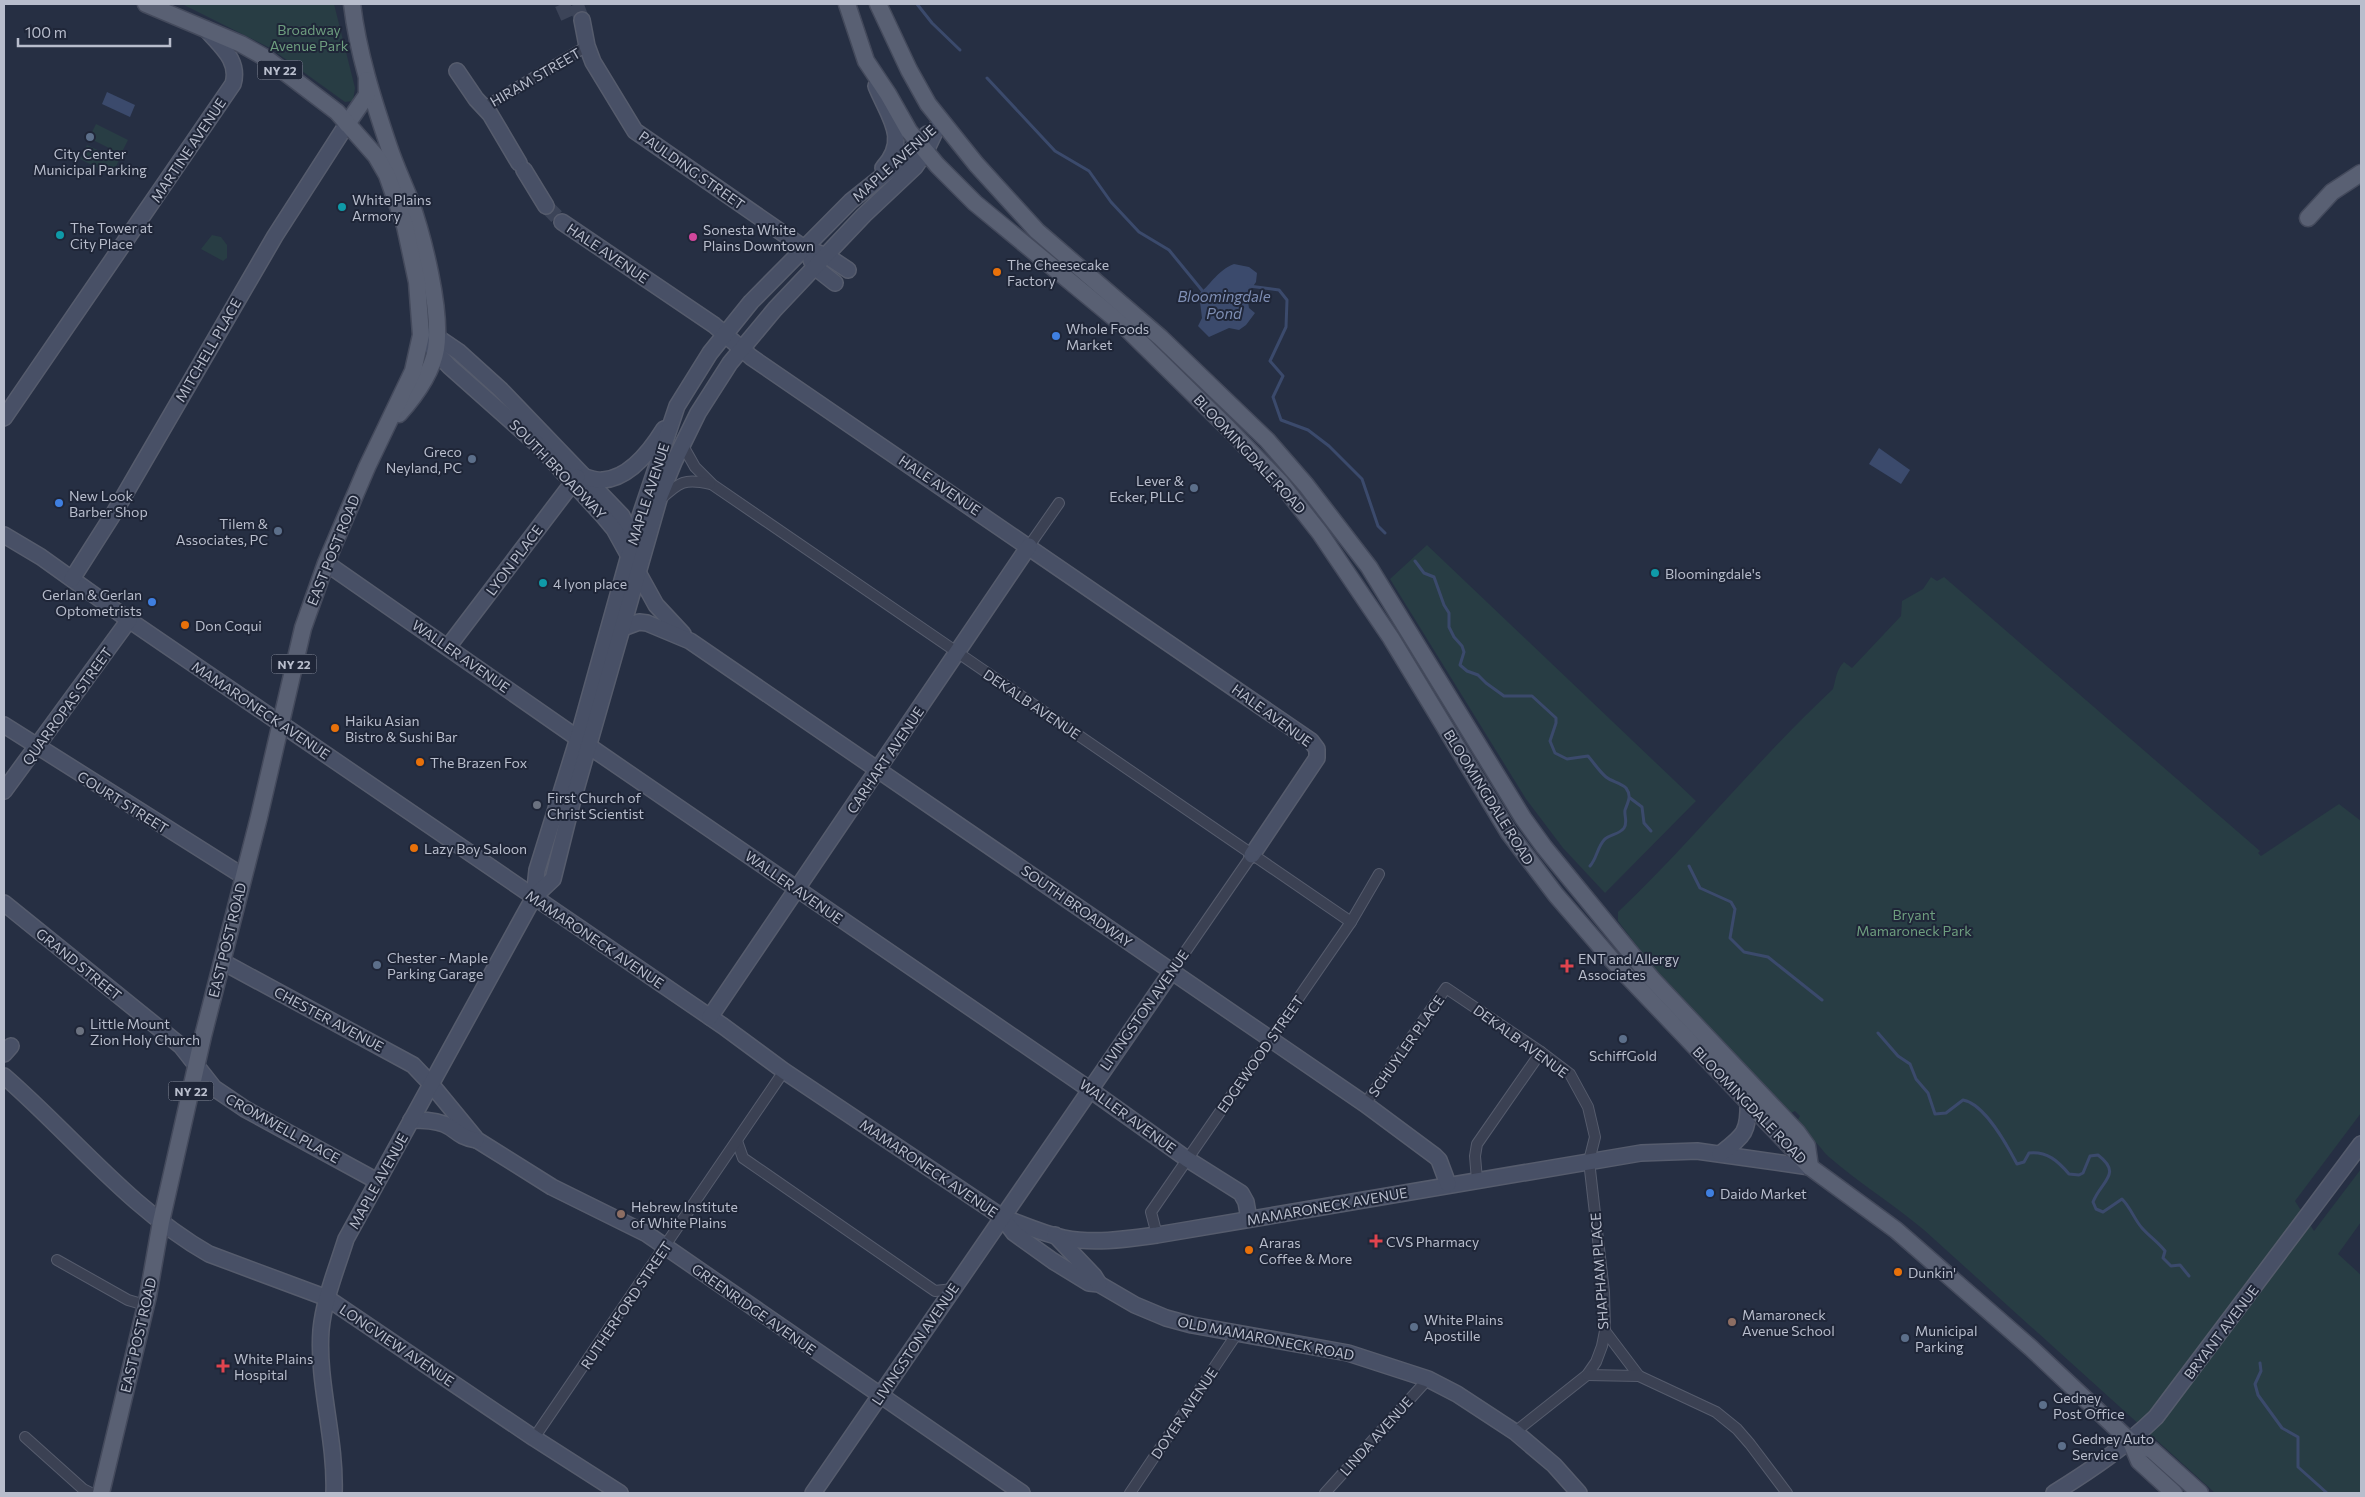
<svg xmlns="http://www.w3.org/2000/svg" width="2365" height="1497" font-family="Commissioner,sans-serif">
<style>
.green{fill:#283d44}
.water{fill:#3b4a6c}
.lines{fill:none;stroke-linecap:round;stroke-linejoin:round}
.stream{stroke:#3b4a6c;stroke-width:3}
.secondary-tunnel{stroke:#3c4458;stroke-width:15;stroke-dasharray:15 8;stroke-linecap:butt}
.street-casing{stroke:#565c6d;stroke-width:12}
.secondary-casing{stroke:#565c6d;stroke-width:18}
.primary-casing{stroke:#444a5c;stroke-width:19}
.street{stroke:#3b4153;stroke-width:10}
.secondary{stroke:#485066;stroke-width:15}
.primary{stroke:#596073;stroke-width:16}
.service-dot{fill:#5c6f8a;stroke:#1f2638;stroke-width:2}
.culture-dot{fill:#0f9aa8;stroke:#1f2638;stroke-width:2}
.hotel-dot{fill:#d1479c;stroke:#1f2638;stroke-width:2}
.food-dot{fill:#e8710a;stroke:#1f2638;stroke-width:2}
.shop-dot{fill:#3f7fe0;stroke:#1f2638;stroke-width:2}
.worship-dot{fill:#6b7280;stroke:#1f2638;stroke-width:2}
.health-dot{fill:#e0444e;stroke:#1f2638;stroke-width:2}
.education-dot{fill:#8d6e63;stroke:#1f2638;stroke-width:2}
.labels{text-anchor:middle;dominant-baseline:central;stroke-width:4;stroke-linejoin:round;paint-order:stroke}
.shield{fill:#1f2638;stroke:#8a90a0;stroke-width:1}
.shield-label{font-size:12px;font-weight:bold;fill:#b8bdcc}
.park-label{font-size:14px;fill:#6e9e7f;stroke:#1f2638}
.street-label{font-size:14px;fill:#b8bdcc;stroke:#1f2638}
.poi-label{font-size:14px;fill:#b8bdcc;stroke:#1f2638;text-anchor:start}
.water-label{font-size:15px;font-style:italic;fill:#7e8eb4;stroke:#1f2638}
</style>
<rect width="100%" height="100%" fill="#262f43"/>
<g class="green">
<path d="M182 4H334L355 88 353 101 345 102 270 48Z"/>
<path d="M96 124 128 140 121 154 89 138Z"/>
<path d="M87 145 119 160 112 175 80 159Z"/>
<path d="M212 235 221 237 227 245V258L223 261 201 249Z"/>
<path d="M1427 545 1696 801 1605 893 1563 848 1526 799 1390 579Z"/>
<path d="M1931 577 1937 581 1944 577 2260 851 2258 853 2261 856 2339 804 2361 821V1113L2295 1201 2314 1231 2361 1169V1222L2338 1254 2361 1275V1493H2215L1924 1230C1893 1204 1859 1183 1829 1157 1822 1151 1816 1139 1807 1137L1797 1121 1800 1116 1795 1111 1789 1114 1659 975 1618 921V912C1693 841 1757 760 1833 689 1836 679 1836 670 1844 662L1852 668 1901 616 1902 601 1923 589Z"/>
</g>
<g class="water">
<path d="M107 92 135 105 130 117 102 104Z"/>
<path d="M1234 264 1249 267 1257 273 1256 282 1247 295 1249 308 1255 313 1246 325 1239 330 1229 328 1209 337 1198 326 1202 318 1199 294C1213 282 1217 271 1234 264Z"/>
<path d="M1879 448 1910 470 1901 484 1869 464Z"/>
</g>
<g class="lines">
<g class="stream">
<path d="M917 4 932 23 960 50"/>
<path d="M987 78 1055 151 1089 171 1111 202 1139 232 1169 250 1205 294"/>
<path d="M1249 286 1279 290 1287 300 1286 327 1270 361 1283 376 1273 397 1281 420 1308 430 1329 446 1362 479 1378 526 1385 533"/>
<path d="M1415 561 1424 573 1434 577 1444 605 1449 613V627L1454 637 1462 646 1464 652 1460 665 1467 671 1478 675 1486 683 1504 696H1532L1556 718V723L1550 741 1555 753 1567 759 1588 756C1594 763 1599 771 1606 777 1612 782 1620 782 1626 788 1632 796 1628 802 1625 810 1624 816 1628 822 1624 828 1619 835 1609 834 1604 840 1597 848 1597 858 1590 866"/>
<path d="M1630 798 1642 807 1644 823 1651 831"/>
<path d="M1689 866 1700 888 1731 902 1735 909 1730 938 1744 952 1768 957 1822 1000"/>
<path d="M1878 1033 1898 1056 1910 1064 1916 1079 1928 1093 1935 1114 1946 1113 1963 1100C1985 1104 2007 1145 2017 1164L2024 1162 2029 1153C2047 1151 2058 1161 2069 1174L2079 1175 2083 1173 2090 1156 2098 1155C2123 1174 2101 1181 2093 1202L2096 1209 2103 1212 2122 1199C2131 1208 2134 1219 2142 1228 2150 1237 2158 1242 2165 1251L2163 1258 2171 1266 2180 1265 2189 1276"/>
<path d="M2260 1363 2261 1371 2255 1384 2258 1395 2282 1428 2298 1437V1467L2327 1493"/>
</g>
<g class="secondary-tunnel">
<path d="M562 4 571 24"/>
<path d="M576 4 582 20"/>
<path d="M546 206 562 222"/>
</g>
<g class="street-casing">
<g id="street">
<path d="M484 107 587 46"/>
<path d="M682 444 695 467 713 485 1351 922"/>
<path d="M661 499C679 482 685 478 710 484"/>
<path d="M1029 546 1059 503"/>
<path d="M1172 971 1252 855"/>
<path d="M1365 1104 1446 988 1541 1052 1570 1074 1588 1107 1595 1137 1589 1161 1604 1292 1605 1331 1602 1346 1596 1362 1587 1375 1515 1432"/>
<path d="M737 1141 743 1158 935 1291 953 1289"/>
<path d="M1477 1180 1475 1156 1477 1144 1541 1052"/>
<path d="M1157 1235 1151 1212 1351 922 1379 874"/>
<path d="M57 1260 128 1300 145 1305"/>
<path d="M1605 1331 1639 1376"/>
<path d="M1587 1375 1639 1376 1716 1412 1737 1429 1750 1444 1787 1493"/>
<path d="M25 1437 83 1489 91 1493"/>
<path d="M534 1438 784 1071"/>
<path d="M1130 1493 1238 1332"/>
<path d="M1325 1493 1428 1379"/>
</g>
</g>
<g class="secondary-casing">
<g id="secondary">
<path d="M582 20 587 46 593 62 635 131 804 248 827 256 848 270"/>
<path d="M457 71 476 99 490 114 519 163"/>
<path d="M876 86C888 116 910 139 883 168"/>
<path d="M524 170 546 206"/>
<path d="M562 222 714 325 751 357 1311 741 1317 749V758L1252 855"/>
<path d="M811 260 816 268 835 283"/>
<path d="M427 336 437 337 459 352 501 390 622 516 634 543"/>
<path d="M428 343 449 366 538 445 604 517 614 529 656 605 683 634"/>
<path d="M4 418 233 84C240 60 220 46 206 29"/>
<path d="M584 477C590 478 597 481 603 480 630 478 651 450 664 429"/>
<path d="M4 535 41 557 129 620 723 1026 784 1071 1002 1217C1022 1224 1043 1234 1064 1238 1095 1244 1127 1239 1157 1235L1641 1153 1697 1151 1810 1167"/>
<path d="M326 563 596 751 1089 1089 1187 1159 1241 1193 1246 1202 1249 1219"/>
<path d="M72 579 114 513 275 236 347 124"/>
<path d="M623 628 639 622 647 623 690 641 1365 1104 1435 1156 1439 1160 1448 1184"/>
<path d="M448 647 577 477"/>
<path d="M4 725 243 876"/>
<path d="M4 791 129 620"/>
<path d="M534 897 537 870 578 738 640 516 677 406 710 353 751 302 851 201 895 166 927 134"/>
<path d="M4 903 181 1046 214 1088 245 1109 377 1181"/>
<path d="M223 962 413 1065 431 1084 477 1140 552 1187 647 1234 1022 1493"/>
<path d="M710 1017 1029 546"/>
<path d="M4 1054 11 1046"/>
<path d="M4 1076C72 1135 130 1209 209 1254L327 1298 534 1438 620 1493"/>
<path d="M411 1120C422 1120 433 1120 444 1124 458 1130 456 1136 476 1140"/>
<path d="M1720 1154C1743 1136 1749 1133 1748 1103"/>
<path d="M1002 1217 1014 1233 1053 1261 1089 1283 1099 1284 1135 1305 1166 1318 1192 1325 1348 1353 1428 1379 1457 1394 1515 1432 1554 1465 1579 1493"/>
<path d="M1055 1235 1094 1276 1099 1284"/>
<path d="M334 1493C336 1438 317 1383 321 1330 324 1299 337 1268 346 1239L534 897 553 879 571 807 660 496 674 462 698 413 730 363 775 309 864 215 915 167 926 151 940 121"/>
<path d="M813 1493 1172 971"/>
<path d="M2054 1493C2091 1470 2125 1447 2156 1417L2361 1144"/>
</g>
</g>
<g class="primary-casing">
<g id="primary">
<path d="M352 4C358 53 373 100 389 147 395 165 403 182 410 200 423 237 442 310 436 349 432 373 415 396 399 414"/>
<path d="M847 4 866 61 888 94 909 131 937 165 975 203 1124 326 1228 428 1280 482 1320 533 1391 638 1509 833 1556 895 1613 961 1810 1167 1896 1230 2031 1348 2131 1442 2152 1450 2200 1493"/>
<path d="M878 4 909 70 928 104 976 164 1037 231 1161 338 1267 440 1306 485 1369 567 1523 818 1544 847 1652 979 1797 1132 1807 1146 1810 1167"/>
<path d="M347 124 367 95V80"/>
<path d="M2308 218 2332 192 2361 173"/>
<path d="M2131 1442 2139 1461 2174 1493"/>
<path d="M101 1493 148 1296 161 1222 203 1036 259 817 303 628 326 563 367 467 413 371 421 335 417 282 405 226 387 175 376 156 337 112 266 58 241 44 146 4"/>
</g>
</g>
<use href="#street" class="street"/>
<use href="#secondary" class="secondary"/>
<use href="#primary" class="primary"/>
</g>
<g class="service-dot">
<circle cx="90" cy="137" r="5"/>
<circle cx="472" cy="459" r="5"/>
<circle cx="1194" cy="488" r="5"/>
<circle cx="278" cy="531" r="5"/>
<circle cx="377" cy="965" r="5"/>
<circle cx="1623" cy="1039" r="5"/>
<circle cx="1414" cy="1327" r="5"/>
<circle cx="1905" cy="1338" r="5"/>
<circle cx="2043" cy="1405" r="5"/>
<circle cx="2062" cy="1446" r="5"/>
</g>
<g class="culture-dot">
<circle cx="342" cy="207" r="5"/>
<circle cx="60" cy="235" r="5"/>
<circle cx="1655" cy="573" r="5"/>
<circle cx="543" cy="583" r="5"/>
</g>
<circle class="hotel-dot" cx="693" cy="237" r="5"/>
<g class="food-dot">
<circle cx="997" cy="272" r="5"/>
<circle cx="185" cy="625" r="5"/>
<circle cx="335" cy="728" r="5"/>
<circle cx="420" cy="762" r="5"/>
<circle cx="414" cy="848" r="5"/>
<circle cx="1249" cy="1250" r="5"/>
<circle cx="1898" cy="1272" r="5"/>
</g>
<g class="shop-dot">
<circle cx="1056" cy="336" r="5"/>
<circle cx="59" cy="503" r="5"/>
<circle cx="152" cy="602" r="5"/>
<circle cx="1710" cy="1193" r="5"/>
</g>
<g class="worship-dot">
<circle cx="537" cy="805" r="5"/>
<circle cx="80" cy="1031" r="5"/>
</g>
<g class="health-dot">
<path d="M1564.5 958.5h5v5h5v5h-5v5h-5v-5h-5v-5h5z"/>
<path d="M1373.5 1233.5h5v5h5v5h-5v5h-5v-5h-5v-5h5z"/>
<path d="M220.5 1358.5h5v5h5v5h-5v5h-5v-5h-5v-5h5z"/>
</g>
<g class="education-dot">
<circle cx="621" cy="1214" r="5"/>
<circle cx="1732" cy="1322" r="5"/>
</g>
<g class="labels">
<g class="shield">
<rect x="257.5" y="60.5" width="45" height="19" rx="4"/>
<rect x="271.5" y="654.5" width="45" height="19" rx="4"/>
<rect x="168.5" y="1081.5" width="45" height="19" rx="4"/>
</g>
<g class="shield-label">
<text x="280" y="70">NY 22</text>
<text x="294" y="664">NY 22</text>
<text x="191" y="1091">NY 22</text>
</g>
<g class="park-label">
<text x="309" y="29">Broadway<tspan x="309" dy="16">Avenue Park</tspan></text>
<text x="1914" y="914">Bryant<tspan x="1914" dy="16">Mamaroneck Park</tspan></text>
</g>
<g class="street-label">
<text transform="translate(535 77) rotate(-30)">HIRAM STREET</text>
<text transform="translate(188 150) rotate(-56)">MARTINE AVENUE</text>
<text transform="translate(894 163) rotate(-42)">MAPLE AVENUE</text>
<text transform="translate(692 170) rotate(35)">PAULDING STREET</text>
<text transform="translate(608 253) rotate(34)">HALE AVENUE</text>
<text transform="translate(208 350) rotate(-60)">MITCHELL PLACE</text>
<text transform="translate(1250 454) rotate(47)">BLOOMINGDALE ROAD</text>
<text transform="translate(558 469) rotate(46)">SOUTH BROADWAY</text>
<text transform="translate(940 485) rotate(34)">HALE AVENUE</text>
<text transform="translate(648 494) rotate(-72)">MAPLE AVENUE</text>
<text transform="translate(333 550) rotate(-68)">EAST POST ROAD</text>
<text transform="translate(514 560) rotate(-53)">LYON PLACE</text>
<text transform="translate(461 656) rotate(35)">WALLER AVENUE</text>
<text transform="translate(1032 704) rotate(34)">DEKALB AVENUE</text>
<text transform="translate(67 706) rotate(-54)">QUARROPAS STREET</text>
<text transform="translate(261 710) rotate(34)">MAMARONECK AVENUE</text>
<text transform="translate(1272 715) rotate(36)">HALE AVENUE</text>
<text transform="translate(885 760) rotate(-56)">CARHART AVENUE</text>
<text transform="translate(1489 797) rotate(58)">BLOOMINGDALE ROAD</text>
<text transform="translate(123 802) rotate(32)">COURT STREET</text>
<text transform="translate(794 887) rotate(35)">WALLER AVENUE</text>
<text transform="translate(1077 906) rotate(35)">SOUTH BROADWAY</text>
<text transform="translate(595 939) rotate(34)">MAMARONECK AVENUE</text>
<text transform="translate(227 940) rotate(-76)">EAST POST ROAD</text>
<text transform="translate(79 964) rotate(39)">GRAND STREET</text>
<text transform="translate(1144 1010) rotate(-55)">LIVINGSTON AVENUE</text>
<text transform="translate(329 1019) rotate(28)">CHESTER AVENUE</text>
<text transform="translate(1521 1041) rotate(36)">DEKALB AVENUE</text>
<text transform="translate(1406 1046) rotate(-55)">SCHUYLER PLACE</text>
<text transform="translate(1260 1054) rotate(-55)">EDGEWOOD STREET</text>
<text transform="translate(1750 1105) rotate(46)">BLOOMINGDALE ROAD</text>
<text transform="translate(1128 1116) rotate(36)">WALLER AVENUE</text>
<text transform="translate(283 1128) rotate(29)">CROMWELL PLACE</text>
<text transform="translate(929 1168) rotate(34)">MAMARONECK AVENUE</text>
<text transform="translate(378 1181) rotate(-61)">MAPLE AVENUE</text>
<text transform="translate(1327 1206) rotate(-10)">MAMARONECK AVENUE</text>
<text transform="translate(1599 1271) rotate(-94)">SHAPHAM PLACE</text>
<text transform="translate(626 1305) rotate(-56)">RUTHERFORD STREET</text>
<text transform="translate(754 1309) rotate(35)">GREENRIDGE AVENUE</text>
<text transform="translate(2221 1332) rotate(-53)">BRYANT AVENUE</text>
<text transform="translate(138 1335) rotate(-77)">EAST POST ROAD</text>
<text transform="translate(1266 1338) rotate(11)">OLD MAMARONECK ROAD</text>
<text transform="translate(915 1344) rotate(-56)">LIVINGSTON AVENUE</text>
<text transform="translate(397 1345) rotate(34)">LONGVIEW AVENUE</text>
<text transform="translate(1184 1413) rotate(-56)">DOYER AVENUE</text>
<text transform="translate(1376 1436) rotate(-48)">LINDA AVENUE</text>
</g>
<g class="poi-label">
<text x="90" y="153" text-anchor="middle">City Center<tspan x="90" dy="16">Municipal Parking</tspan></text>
<text x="352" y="199">White Plains<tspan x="352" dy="16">Armory</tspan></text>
<text x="70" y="227">The Tower at<tspan x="70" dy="16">City Place</tspan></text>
<text x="703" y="229">Sonesta White<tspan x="703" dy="16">Plains Downtown</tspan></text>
<text x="1007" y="264">The Cheesecake<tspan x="1007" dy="16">Factory</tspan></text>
<text x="1066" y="328">Whole Foods<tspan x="1066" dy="16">Market</tspan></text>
<text x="462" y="451" text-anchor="end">Greco<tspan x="462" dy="16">Neyland, PC</tspan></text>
<text x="1184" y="480" text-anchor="end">Lever &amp;<tspan x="1184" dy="16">Ecker, PLLC</tspan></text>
<text x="69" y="495">New Look<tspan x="69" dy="16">Barber Shop</tspan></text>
<text x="268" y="523" text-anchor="end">Tilem &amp;<tspan x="268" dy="16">Associates, PC</tspan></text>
<text x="1665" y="573">Bloomingdale's</text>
<text x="553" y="583">4 lyon place</text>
<text x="142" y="594" text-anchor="end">Gerlan &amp; Gerlan<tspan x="142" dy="16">Optometrists</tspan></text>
<text x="195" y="625">Don Coqui</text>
<text x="345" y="720">Haiku Asian<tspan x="345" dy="16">Bistro &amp; Sushi Bar</tspan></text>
<text x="430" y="762">The Brazen Fox</text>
<text x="547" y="797">First Church of<tspan x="547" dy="16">Christ Scientist</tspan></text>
<text x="424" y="848">Lazy Boy Saloon</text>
<text x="387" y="957">Chester - Maple<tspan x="387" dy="16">Parking Garage</tspan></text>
<text x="1578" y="958">ENT and Allergy<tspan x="1578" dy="16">Associates</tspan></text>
<text x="90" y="1023">Little Mount<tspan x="90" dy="16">Zion Holy Church</tspan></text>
<text x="1623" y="1055" text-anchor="middle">SchiffGold</text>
<text x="1720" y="1193">Daido Market</text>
<text x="631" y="1206">Hebrew Institute<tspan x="631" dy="16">of White Plains</tspan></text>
<text x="1386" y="1241">CVS Pharmacy</text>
<text x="1259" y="1242">Araras<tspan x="1259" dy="16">Coffee &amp; More</tspan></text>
<text x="1908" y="1272">Dunkin'</text>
<text x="1742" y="1314">Mamaroneck<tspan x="1742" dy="16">Avenue School</tspan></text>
<text x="1424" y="1319">White Plains<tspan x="1424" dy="16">Apostille</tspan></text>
<text x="1915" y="1330">Municipal<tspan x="1915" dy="16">Parking</tspan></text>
<text x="234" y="1358">White Plains<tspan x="234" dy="16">Hospital</tspan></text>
<text x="2053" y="1397">Gedney<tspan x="2053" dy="16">Post Office</tspan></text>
<text x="2072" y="1438">Gedney Auto<tspan x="2072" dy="16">Service</tspan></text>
</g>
<g class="water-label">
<text x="1224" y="296">Bloomingdale<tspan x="1224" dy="17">Pond</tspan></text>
</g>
</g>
<rect width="2365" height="1497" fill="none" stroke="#b8bdcc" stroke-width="10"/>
<path d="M18 38v8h152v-8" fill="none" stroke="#b8bdcc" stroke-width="2.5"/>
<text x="25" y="38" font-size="15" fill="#b8bdcc" stroke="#1f2638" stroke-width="4" paint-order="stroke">100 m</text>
</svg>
